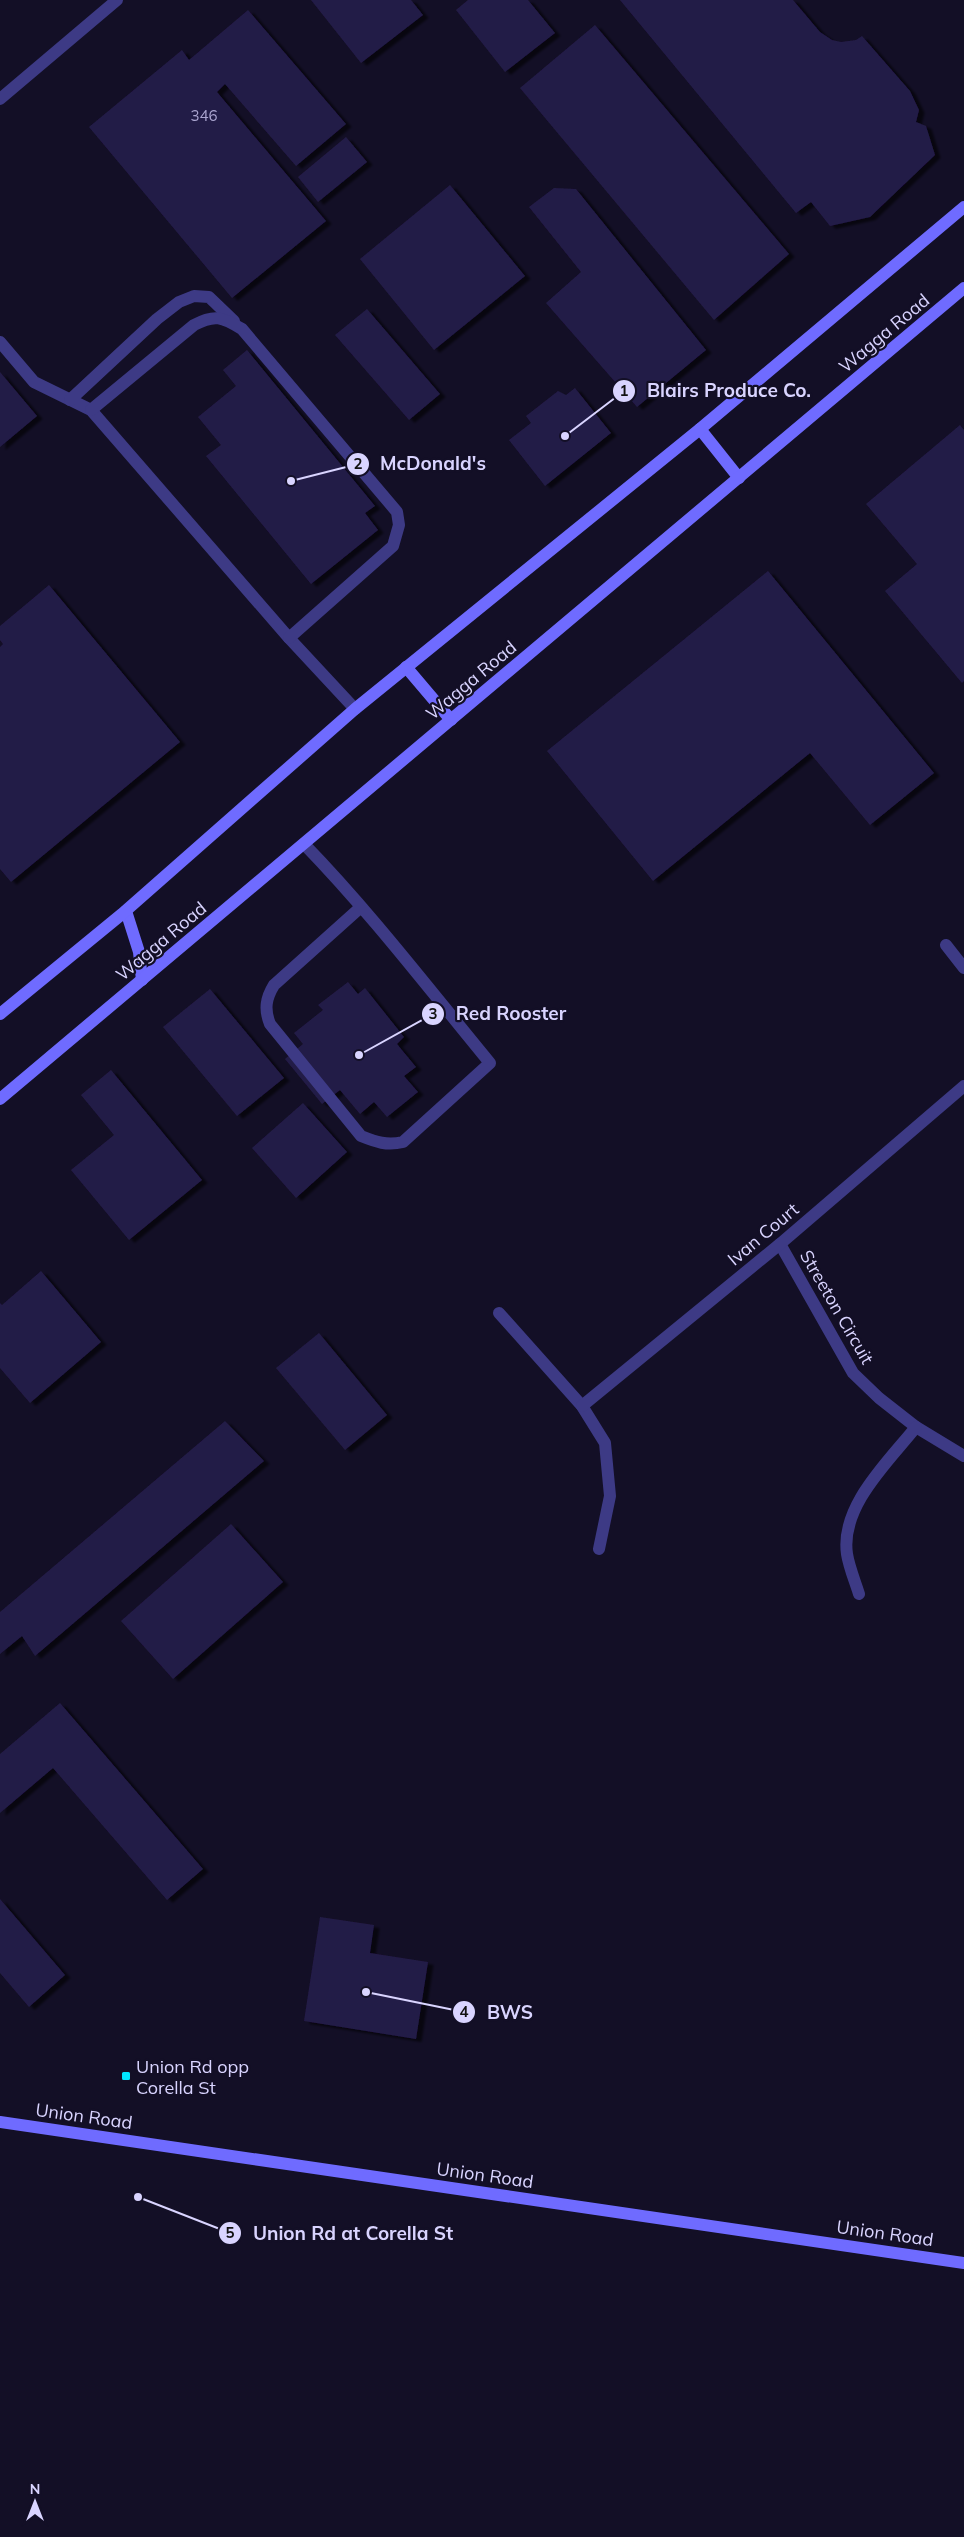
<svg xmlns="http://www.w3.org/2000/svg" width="964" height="2537" font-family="Mulish,sans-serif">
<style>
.building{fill:#241b47;filter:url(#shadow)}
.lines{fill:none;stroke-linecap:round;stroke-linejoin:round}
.service{stroke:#3d3a85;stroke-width:12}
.tertiary{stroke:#3d3a85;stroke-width:12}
.secondary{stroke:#6f6bff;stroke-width:12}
.poi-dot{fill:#00e5ff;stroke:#130f26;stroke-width:2}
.labels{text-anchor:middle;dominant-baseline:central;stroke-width:4.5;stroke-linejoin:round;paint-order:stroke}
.number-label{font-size:15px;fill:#aca6d1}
.street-label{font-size:18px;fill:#d9d4ff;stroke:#130f26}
.poi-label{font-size:18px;fill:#d9d4ff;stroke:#130f26;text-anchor:start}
.leader{fill:none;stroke:#d9d4ff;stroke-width:2}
.callout-dot{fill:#d9d4ff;stroke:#130f26;stroke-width:2}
.mark-label{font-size:15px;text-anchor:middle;font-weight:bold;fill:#111}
.callout-label{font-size:19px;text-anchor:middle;font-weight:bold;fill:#d9d4ff;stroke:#130f26;stroke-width:4.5;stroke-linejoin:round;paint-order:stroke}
</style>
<defs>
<filter id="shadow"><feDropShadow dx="5.5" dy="3" stdDeviation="1" flood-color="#0009"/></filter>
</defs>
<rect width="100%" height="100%" fill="#130f26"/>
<g class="building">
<path d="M311 0H411L423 15 361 63Z"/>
<path d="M468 0H528L555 33 505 72 456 10Z"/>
<path d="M620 0H793L820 32 832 40 841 42 856 40 862 36 910 91 919 110 916 122 926 126 935 155 870 217 830 226 811 202 796 213Z"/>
<path d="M248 10 346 124 296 166 225 84 217 92 326 221 232 298 89 127 182 50 189 60Z"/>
<path d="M595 25 789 254 714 320 520 88Z"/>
<path d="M346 137 367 162 318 202 298 177Z"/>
<path d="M450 185 525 276 434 350 360 259Z"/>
<path d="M554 188 576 189 706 350 637 407 546 303 581 272 529 207Z"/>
<path d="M367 309 440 394 409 420 335 335Z"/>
<path d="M247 350 375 506 365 513 378 530 311 584 206 456 221 445 198 417 236 386 223 370Z"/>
<path d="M0 372 37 416 0 447Z"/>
<path d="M575 388 611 433 545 486 509 440 531 423 526 416 558 391 566 395Z"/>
<path d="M960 425 964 430V681L962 683 885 591 917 564 866 504Z"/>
<path d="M768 571 934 773 870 825 810 753 653 881 547 751Z"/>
<path d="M49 585 180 742 11 882 0 869V647L3 644 0 640V626Z"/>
<path d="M348 982 358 994 365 988 404 1037 397 1044 416 1067 404 1076 418 1092 387 1117 374 1102 360 1114 340 1090 322 1104 285 1059 303 1044 294 1033 323 1010 318 1005Z"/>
<path d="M210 989 284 1078 237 1116 163 1027Z"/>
<path d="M111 1070 202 1180 129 1240 71 1170 114 1135 81 1095Z"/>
<path d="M303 1103 347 1152 296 1198 252 1148Z"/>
<path d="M41 1271 101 1342 30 1403 0 1368V1303L2 1305Z"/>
<path d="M319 1333 387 1415 345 1450 276 1368Z"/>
<path d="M225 1421 264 1461 35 1656 22 1636 0 1654V1612Z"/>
<path d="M231 1524 283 1582 173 1679 121 1621Z"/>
<path d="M60 1703 203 1869 167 1900 53 1768 0 1813V1754Z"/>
<path d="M0 1899 65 1975 29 2007 0 1973Z"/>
<path d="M320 1917 374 1925 370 1953 428 1962 416 2039 304 2021Z"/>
</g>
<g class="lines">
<g class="service">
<path d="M0 342 34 382 91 410 289 638 355 709"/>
<path d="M70 400 157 319 179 302 194 296 209 297 234 321"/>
<path d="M91 410 194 325C215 314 222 317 242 329L397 512 399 525 393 546 289 638"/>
<path d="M304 844C370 912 429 989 490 1063L403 1142C387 1146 376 1142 361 1136L270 1024C264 1009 266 998 274 985L361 907"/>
<path d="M946 945 964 968"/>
<path d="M780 1244 853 1373 879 1398 916 1427 964 1456"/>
<path d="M499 1313 582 1406 605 1443 610 1496 599 1549"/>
<path d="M582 1406 780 1244 964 1086"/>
<path d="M859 1594C855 1581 849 1567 847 1554 840 1506 889 1461 916 1427"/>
</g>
<path class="tertiary" d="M0 99 117 0"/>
<g class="secondary">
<path d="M700 429 739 478"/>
<path d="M406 667 451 720"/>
<path d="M126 911 139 952 142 980"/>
<path d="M0 1014 122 914 355 709 700 429 964 207"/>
<path d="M0 1099 964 288"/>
<path d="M0 2122 964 2263"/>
</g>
</g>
<rect class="poi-dot" x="121" y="2071" width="10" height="10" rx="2.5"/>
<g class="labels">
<g class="number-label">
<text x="204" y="115">346</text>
</g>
<g class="street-label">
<text transform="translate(884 333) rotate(-40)">Wagga Road</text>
<text transform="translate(471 680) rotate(-40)">Wagga Road</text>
<text transform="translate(161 941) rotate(-40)">Wagga Road</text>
<text transform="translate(763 1234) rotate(-40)">Ivan Court</text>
<text transform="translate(837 1307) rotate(60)">Streeton Circuit</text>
<text transform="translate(84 2116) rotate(8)">Union Road</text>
<text transform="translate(485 2175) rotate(8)">Union Road</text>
<text transform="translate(885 2233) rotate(8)">Union Road</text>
</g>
<g class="poi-label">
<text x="136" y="2066">Union Rd opp<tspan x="136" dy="21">Corella St</tspan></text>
</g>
</g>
<path class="leader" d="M565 436L624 391M291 481L358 464M359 1055L433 1014M366 1992L464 2012M138 2197L230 2233"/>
<g class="callout-dot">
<circle cx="565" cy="436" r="5"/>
<circle cx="291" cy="481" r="5"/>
<circle cx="359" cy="1055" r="5"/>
<circle cx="366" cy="1992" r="5"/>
<circle cx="138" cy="2197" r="5"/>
<circle cx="624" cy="391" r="12"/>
<circle cx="358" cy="464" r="12"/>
<circle cx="433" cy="1014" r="12"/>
<circle cx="464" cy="2012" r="12"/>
<circle cx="230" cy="2233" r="12"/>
</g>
<g class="mark-label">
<text x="624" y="396">1</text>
<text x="358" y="469">2</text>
<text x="433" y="1019">3</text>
<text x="464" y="2017">4</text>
<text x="230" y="2238">5</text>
</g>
<g class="callout-label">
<text x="729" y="397">Blairs Produce Co.</text>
<text x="433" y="470">McDonald's</text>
<text x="511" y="1020">Red Rooster</text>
<text x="510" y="2019">BWS</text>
<text x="353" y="2240">Union Rd at Corella St</text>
</g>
<g transform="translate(35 2502)" stroke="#130f26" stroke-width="4" paint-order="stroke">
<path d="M0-4L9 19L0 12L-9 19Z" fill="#d9d4ff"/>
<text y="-8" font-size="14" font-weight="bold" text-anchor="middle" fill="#d9d4ff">N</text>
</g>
</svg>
